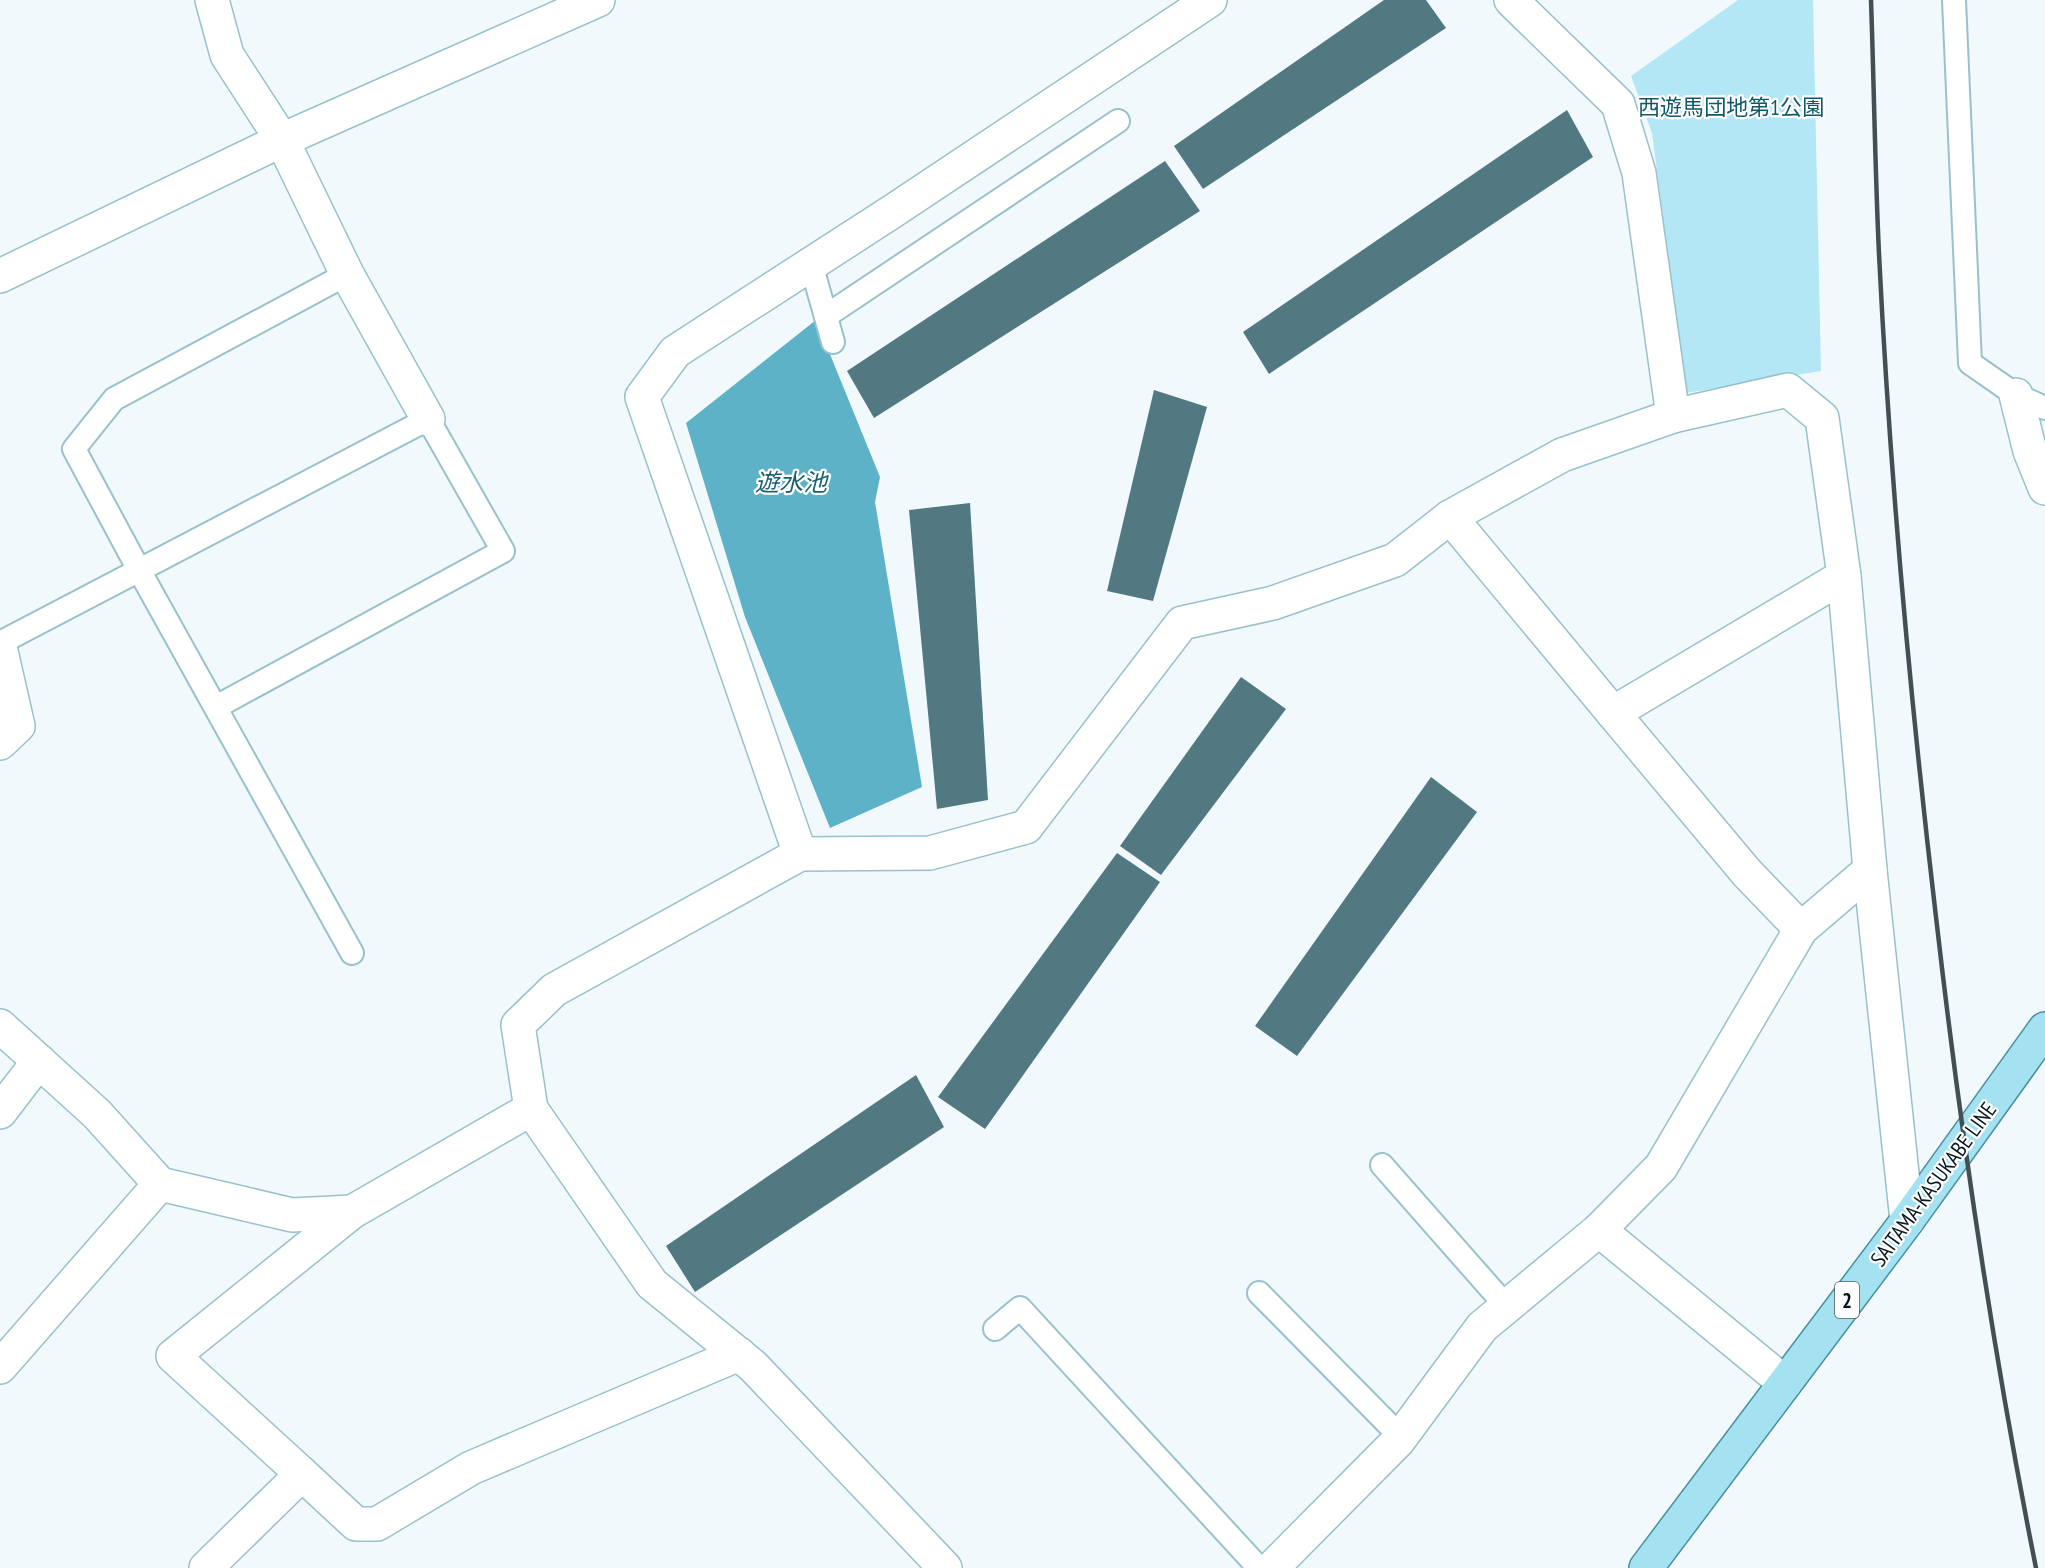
<svg xmlns="http://www.w3.org/2000/svg" width="2045" height="1568" font-family="'PT Sans Narrow','Noto Sans JP',sans-serif">
<style>
.green{fill:#b3e7f6}
.water{fill:#5eb2c8}
.building{fill:#527882}
.lines{fill:none;stroke-linecap:round;stroke-linejoin:round}
.service-casing{stroke:#99c1cc;stroke-width:26}
.minor-casing{stroke:#99c1cc;stroke-width:36}
.primary-casing{stroke:#468ea0;stroke-width:36}
.service{stroke:#fff;stroke-width:22}
.minor{stroke:#fff;stroke-width:33}
.primary{stroke:#a4e2f1;stroke-width:33}
.rail{stroke:#424f53;stroke-width:4.5}
.labels{text-anchor:middle;dominant-baseline:central;stroke-width:4.5;stroke-linejoin:round;paint-order:stroke}
.shield{fill:#fff;stroke:#515c5f;stroke-width:1.5}
.shield-label{font-size:21px;font-weight:bold;fill:#07161a}
.park-label{font-size:22px;fill:#115868;stroke:#fff}
.street-label{font-size:22px;fill:#07161a;stroke:#fff}
.water-label{font-size:24px;font-style:italic;fill:#1b5f6f;stroke:#fff}
</style>
<rect width="100%" height="100%" fill="#f1f9fc"/>
<path class="green" d="M1738 0H1813L1821 371 1686 393 1652 133 1631 76Z"/>
<path class="water" d="M816 320 880 477 875 502 922 787 830 828 745 617 686 423Z"/>
<g class="building">
<path d="M1384 0H1426L1446 28 1203 189 1174 146Z"/>
<path d="M1567 110 1593 157 1269 374 1243 332Z"/>
<path d="M1165 161 1200 211 874 418 847 371Z"/>
<path d="M1154 390 1207 407 1153 601 1107 591Z"/>
<path d="M970 503 988 800 937 809 909 510Z"/>
<path d="M1241 677 1286 709 1161 875 1120 846Z"/>
<path d="M1431 777 1477 812 1297 1056 1255 1026Z"/>
<path d="M1117 853 1160 882 985 1129 938 1097Z"/>
<path d="M916 1075 944 1127 695 1292 666 1246Z"/>
</g>
<g class="lines">
<g class="service-casing">
<g id="service">
<path d="M1954 0 1970 363 2016 395 2045 408"/>
<path d="M811 264 833 342"/>
<path d="M347 274 114 399 74 449 139 570 352 953"/>
<path d="M826 316 1118 121"/>
<path d="M0 643 428 419 503 551 216 707"/>
<path d="M1382 1165 1507 1307"/>
<path d="M1259 1293 1401 1437"/>
<path d="M995 1329 1020 1308 1259 1568"/>
</g>
</g>
<g class="minor-casing">
<g id="minor">
<path d="M212 0 227 55 282 140 347 274 428 419"/>
<path d="M1511 0 1618 104 1639 173 1673 416 1788 390 1822 418 1844 576 1870 870 1907 1221"/>
<path d="M0 276 282 140 598 0"/>
<path d="M2016 395 2030 451 2045 488"/>
<path d="M0 647 18 726 0 743"/>
<path d="M1613 713 1450 517 1562 455 1673 416"/>
<path d="M800 854 930 853 1026 827 1182 623 1273 603 1395 560 1450 517"/>
<path d="M1801 929 1747 873 1613 713 1844 576"/>
<path d="M0 1026 97 1114 160 1184 292 1215 352 1212 531 1109"/>
<path d="M0 1112 39 1061"/>
<path d="M1599 1230 1661 1167 1801 929 1870 870"/>
<path d="M0 1367 160 1184"/>
<path d="M302 1474 356 1524H377L471 1468 739 1354"/>
<path d="M206 1568 302 1474 173 1356 352 1212"/>
<path d="M945 1568 753 1366 652 1284 531 1109 518 1025 554 990 800 854 642 397 675 352 893 211 1210 0"/>
<path d="M1272 1568 1398 1441 1482 1327 1599 1230 1785 1383"/>
</g>
</g>
<g class="primary-casing">
<path id="primary" d="M1646 1568 1907 1221 2045 1029"/>
</g>
<use href="#service" class="service"/>
<use href="#minor" class="minor"/>
<use href="#primary" class="primary"/>
<path class="rail" d="M1871 0C1874 85 1875 169 1879 254 1890 476 1910 697 1936 917 1961 1135 1993 1353 2036 1568"/>
</g>
<g class="labels">
<rect class="shield" x="1835" y="1282" width="24" height="36" rx="4.5"/>
<g class="shield-label">
<text x="1847" y="1300">2</text>
</g>
<g class="park-label">
<text x="1731" y="107">西遊馬団地第1公園</text>
</g>
<g class="street-label">
<text transform="translate(1933 1184) rotate(-54)">SAITAMA-KASUKABE LINE</text>
</g>
<g class="water-label">
<text x="791" y="482">遊水池</text>
</g>
</g>
</svg>
